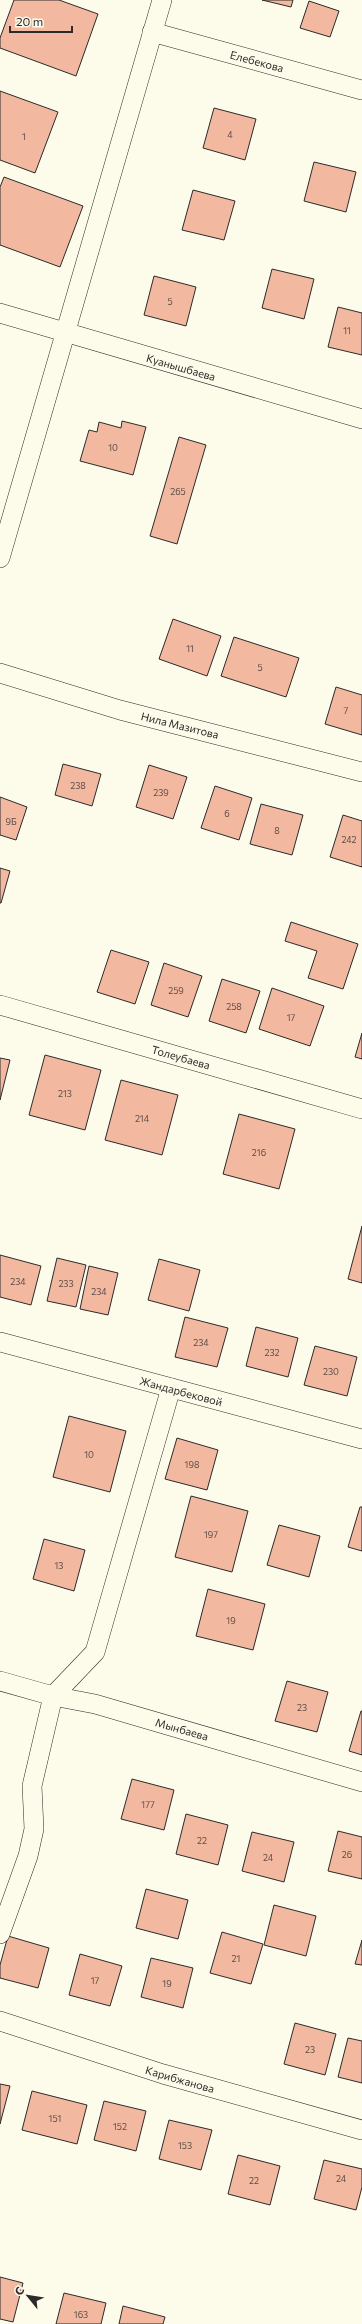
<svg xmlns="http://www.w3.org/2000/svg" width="362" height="2324" font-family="Commissioner,sans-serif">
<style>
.building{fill:#f2b8a0;stroke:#2b2b2b}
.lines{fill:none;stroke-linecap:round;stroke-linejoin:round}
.minor-casing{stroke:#2b2b2b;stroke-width:20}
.minor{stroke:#fdfbea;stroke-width:19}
.labels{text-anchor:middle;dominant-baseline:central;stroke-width:3;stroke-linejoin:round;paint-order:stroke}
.number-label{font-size:9px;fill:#5d4e48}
.street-label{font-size:11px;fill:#2b2b2b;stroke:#fdfbea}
</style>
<rect width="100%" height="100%" fill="#fdfbea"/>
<g class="building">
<path d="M14 0H59L98 14 76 76 0 48V38Z"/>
<path d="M262 0H293L291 7Z"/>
<path d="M309 1 339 11 330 37 300 28Z"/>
<path d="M0 91 58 112 35 173 0 160Z"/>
<path d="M214 108 256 119 245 160 203 148Z"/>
<path d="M314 162 356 172 346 212 304 201Z"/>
<path d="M4 177 83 206 60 267 0 245V187Z"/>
<path d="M193 190 235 201 224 240 182 230Z"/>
<path d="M272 269 314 279 304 319 262 308Z"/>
<path d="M154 276 196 287 186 326 144 315Z"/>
<path d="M338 307 362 313V355L328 347Z"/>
<path d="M122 421 146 427 133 475 80 461 89 430 97 432 99 422 121 428Z"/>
<path d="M179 437 206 445 177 544 150 536Z"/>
<path d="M173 619 221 636 207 676 159 659Z"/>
<path d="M234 637 299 658 286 697 221 676Z"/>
<path d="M336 687 362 695V735L325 724Z"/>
<path d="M63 764 101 774 92 806 55 795Z"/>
<path d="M149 765 187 777 173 819 136 807Z"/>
<path d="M215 786 252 798 239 840 201 828Z"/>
<path d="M0 797 27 807 16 840 0 835Z"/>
<path d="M261 804 303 815 292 855 250 844Z"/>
<path d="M343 815 362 821V867L330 857Z"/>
<path d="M0 868 10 871 1 903H0Z"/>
<path d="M291 922 358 944 343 989 308 978 317 951 285 941Z"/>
<path d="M111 950 149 962 135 1004 97 992Z"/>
<path d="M164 963 202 976 188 1017 151 1005Z"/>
<path d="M222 979 260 991 246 1033 209 1021Z"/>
<path d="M272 988 324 1006 310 1046 259 1029Z"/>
<path d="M362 1033V1059L355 1057Z"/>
<path d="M45 1055 101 1070 85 1130 29 1115Z"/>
<path d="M0 1058 10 1060 0 1100Z"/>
<path d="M121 1080 178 1095 162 1155 105 1140Z"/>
<path d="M239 1114 295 1129 279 1189 223 1174Z"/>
<path d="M362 1226V1283L348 1279Z"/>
<path d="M0 1255 41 1266 31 1305 0 1297Z"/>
<path d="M57 1258 86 1265 76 1307 47 1301Z"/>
<path d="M159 1259 200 1270 189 1311 148 1300Z"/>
<path d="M89 1266 118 1273 108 1315 80 1309Z"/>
<path d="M185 1317 228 1328 217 1367 175 1357Z"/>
<path d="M256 1327 298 1338 288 1377 246 1366Z"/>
<path d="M315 1346 357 1357 347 1396 304 1385Z"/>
<path d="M69 1416 126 1431 110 1492 53 1477Z"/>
<path d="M177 1438 218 1450 207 1490 165 1479Z"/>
<path d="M191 1496 248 1511 232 1572 175 1557Z"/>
<path d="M360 1507H362V1551L348 1547Z"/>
<path d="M279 1525 320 1536 309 1577 267 1565Z"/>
<path d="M44 1539 85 1550 74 1591 33 1579Z"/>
<path d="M208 1589 265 1604 253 1650 196 1636Z"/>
<path d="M287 1681 328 1692 317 1732 275 1721Z"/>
<path d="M361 1711H362V1755L349 1751Z"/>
<path d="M132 1779 174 1790 164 1830 121 1819Z"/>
<path d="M186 1814 228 1825 218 1865 176 1854Z"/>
<path d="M338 1831 362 1837V1879L328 1871Z"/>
<path d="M252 1832 294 1842 284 1882 242 1871Z"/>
<path d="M146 1889 188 1900 178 1939 136 1928Z"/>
<path d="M274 1905 316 1916 306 1956 264 1945Z"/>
<path d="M222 1932 263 1944 251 1984 210 1973Z"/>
<path d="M8 1936 49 1948 38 1988 0 1978V1965Z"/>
<path d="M362 1940V1965L355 1964Z"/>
<path d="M80 1954 122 1966 110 2006 69 1995Z"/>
<path d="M151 1958 193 1968 183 2008 141 1997Z"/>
<path d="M295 2023 336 2034 325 2075 284 2064Z"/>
<path d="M348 2038 362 2041V2083L338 2077Z"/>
<path d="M0 2084 10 2086 0 2124Z"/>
<path d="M32 2091 87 2105 77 2144 22 2130Z"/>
<path d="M104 2101 146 2111 136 2151 94 2140Z"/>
<path d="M169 2120 212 2130 201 2170 159 2159Z"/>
<path d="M238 2155 280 2166 270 2205 228 2194Z"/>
<path d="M324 2160 362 2169V2187L356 2210 314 2199Z"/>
<path d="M0 2277 23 2283 13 2322 0 2319Z"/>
<path d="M64 2293 106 2303 101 2324H56Z"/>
<path d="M123 2306 165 2317 163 2324H119Z"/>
</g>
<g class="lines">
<g class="minor-casing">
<g id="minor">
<path d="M152 32 362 90"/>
<path d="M0 313 362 419"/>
<path d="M0 558 162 0"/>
<path d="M0 673 120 710 362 772"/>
<path d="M0 1005 362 1109"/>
<path d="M0 1342 362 1439"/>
<path d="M0 1681 53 1696 95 1704 362 1782"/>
<path d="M0 1934 28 1856 34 1829 32 1786 53 1696 95 1652 171 1388"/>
<path d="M0 2021 163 2074 362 2130"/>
</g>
</g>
<use href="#minor" class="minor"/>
</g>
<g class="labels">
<g class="number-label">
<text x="230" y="134">4</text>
<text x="24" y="136">1</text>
<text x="170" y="301">5</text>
<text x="347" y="330">11</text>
<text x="113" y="447">10</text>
<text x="178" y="491">265</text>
<text x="190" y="648">11</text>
<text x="260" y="667">5</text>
<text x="346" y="710">7</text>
<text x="78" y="785">238</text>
<text x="161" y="792">239</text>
<text x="227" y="813">6</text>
<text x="11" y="821">9Б</text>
<text x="277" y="830">8</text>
<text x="349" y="839">242</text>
<text x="176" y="990">259</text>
<text x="234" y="1006">258</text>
<text x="291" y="1017">17</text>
<text x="65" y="1093">213</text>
<text x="142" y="1118">214</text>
<text x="259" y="1152">216</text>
<text x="18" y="1281">234</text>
<text x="66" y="1283">233</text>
<text x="99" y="1291">234</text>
<text x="201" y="1342">234</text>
<text x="272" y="1352">232</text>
<text x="331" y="1371">230</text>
<text x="89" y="1454">10</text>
<text x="192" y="1464">198</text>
<text x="211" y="1534">197</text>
<text x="59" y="1565">13</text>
<text x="231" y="1620">19</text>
<text x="302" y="1707">23</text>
<text x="148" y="1804">177</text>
<text x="202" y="1840">22</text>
<text x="347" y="1854">26</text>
<text x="268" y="1857">24</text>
<text x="236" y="1958">21</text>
<text x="95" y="1980">17</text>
<text x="167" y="1983">19</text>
<text x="310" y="2049">23</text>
<text x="55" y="2118">151</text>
<text x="120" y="2126">152</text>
<text x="185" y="2145">153</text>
<text x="341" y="2178">24</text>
<text x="254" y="2180">22</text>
<text x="81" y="2314">163</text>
</g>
<g class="street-label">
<text transform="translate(257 61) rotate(15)">Елебекова</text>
<text transform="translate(181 367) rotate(16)">Куанышбаева</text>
<text transform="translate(180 725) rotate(14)">Нила Мазитова</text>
<text transform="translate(181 1057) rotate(16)">Толеубаева</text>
<text transform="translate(181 1391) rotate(15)">Жандарбековой</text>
<text transform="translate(182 1729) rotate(16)">Мынбаева</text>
<text transform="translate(180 2079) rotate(16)">Карибжанова</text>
</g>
</g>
<g transform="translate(28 2296) rotate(300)" stroke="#fdfbea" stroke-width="3" paint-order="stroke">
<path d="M0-3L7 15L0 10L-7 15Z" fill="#2b2b2b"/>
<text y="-6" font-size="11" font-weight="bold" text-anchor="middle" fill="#2b2b2b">С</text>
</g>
<path d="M10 26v6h62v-6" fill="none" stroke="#2b2b2b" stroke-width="2"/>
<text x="16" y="26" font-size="12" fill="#2b2b2b" stroke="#fdfbea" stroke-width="3" paint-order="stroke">20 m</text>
</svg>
